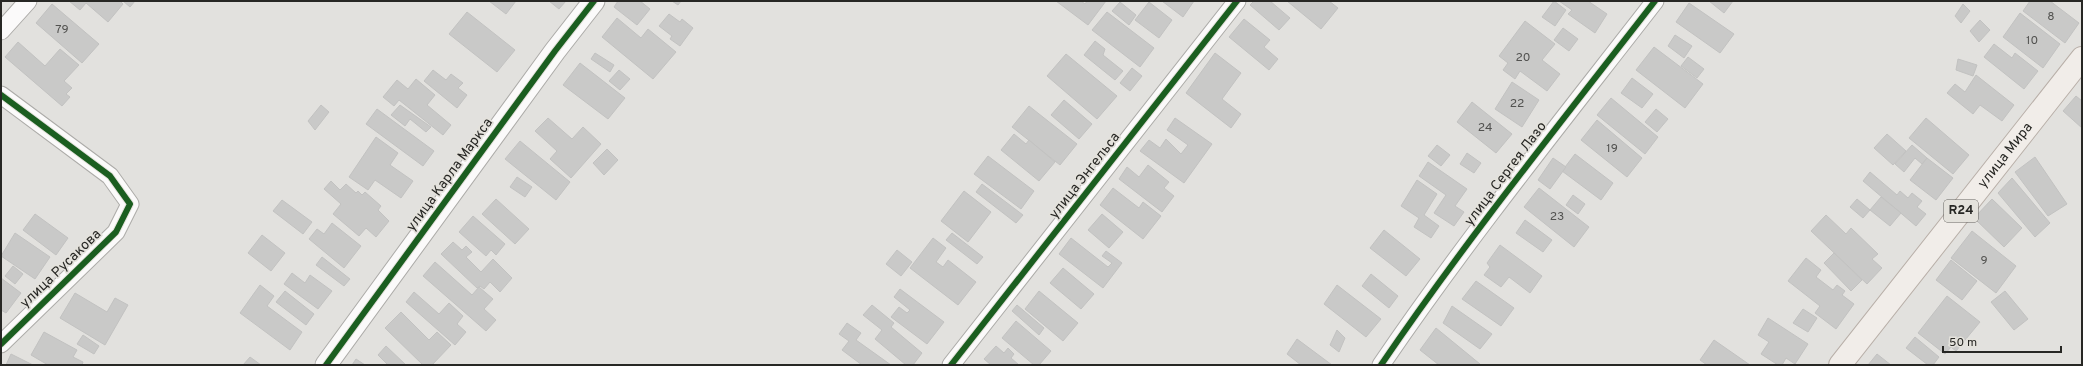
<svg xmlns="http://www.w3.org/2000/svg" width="2083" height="366" font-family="Overpass,sans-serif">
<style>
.building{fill:#c9c9c8;stroke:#c2c2c1}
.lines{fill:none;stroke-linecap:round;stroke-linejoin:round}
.minor-casing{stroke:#acaba8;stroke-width:19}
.tertiary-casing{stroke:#acaba8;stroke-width:23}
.primary-casing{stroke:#b8afa8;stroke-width:24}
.minor{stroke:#fbfafa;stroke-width:17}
.tertiary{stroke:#fbfafa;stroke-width:21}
.primary{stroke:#f1ede9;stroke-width:22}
.cycleway-casing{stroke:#e4e2dc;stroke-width:8}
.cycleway{stroke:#1b5e20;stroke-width:6}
.labels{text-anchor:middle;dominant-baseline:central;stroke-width:3.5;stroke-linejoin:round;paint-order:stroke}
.number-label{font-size:12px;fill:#525250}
.shield{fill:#e4e2dc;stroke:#605f5b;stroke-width:1}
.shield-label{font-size:13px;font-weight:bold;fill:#272724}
.street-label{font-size:14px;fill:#272724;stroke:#e4e2dc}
</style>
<rect width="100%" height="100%" fill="#e2e1de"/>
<g class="building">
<path d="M69 1H120L123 4 108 22 86 3 80 10Z"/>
<path d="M123 1H135L130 7Z"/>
<path d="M489 1H516L506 14Z"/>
<path d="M549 1H566L559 9Z"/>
<path d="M618 1H640L650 9 637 25 614 7Z"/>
<path d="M672 1H681L678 5Z"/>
<path d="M1056 1H1081L1085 4 1087 1H1106L1088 25Z"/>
<path d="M1162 1H1194L1183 17Z"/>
<path d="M1254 1H1270L1290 18 1279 30 1250 5Z"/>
<path d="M1287 1H1329L1338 8 1321 29Z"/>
<path d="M1554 1 1566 10 1555 26 1542 17Z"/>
<path d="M1559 1H1588L1607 14 1595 33 1568 14 1572 10Z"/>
<path d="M1709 1H1733L1724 13Z"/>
<path d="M2030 1H2050L2079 23 2065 43 2023 11Z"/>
<path d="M1120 2 1136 15 1129 25 1112 11Z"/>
<path d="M1149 2 1172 20 1159 38 1135 20Z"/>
<path d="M1689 3 1734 34 1720 53 1676 22Z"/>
<path d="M52 4 99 44 82 63 36 23Z"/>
<path d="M1963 4 1970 11 1961 23 1955 16Z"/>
<path d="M467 12 515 50 497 72 449 34Z"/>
<path d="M1107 12 1154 48 1140 67 1092 30Z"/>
<path d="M2020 13 2060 44 2043 68 2003 37Z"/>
<path d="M669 14 680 22 682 19 693 28 680 46 670 39 672 36 659 26Z"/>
<path d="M617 18 641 38 648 29 676 52 653 79 602 37Z"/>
<path d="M1244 19 1270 40 1264 47 1278 59 1269 70 1229 37Z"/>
<path d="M1980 20 1990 30 1979 42 1970 31Z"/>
<path d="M1525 21 1555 44 1542 60 1560 74 1547 91 1520 71 1515 79 1503 70 1508 63 1499 56Z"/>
<path d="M1563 28 1578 39 1569 51 1554 40Z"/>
<path d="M1675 35 1692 46 1684 58 1668 46Z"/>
<path d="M1095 41 1105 49 1103 55 1123 71 1115 80 1084 55Z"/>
<path d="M18 42 45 66 60 49 79 65 64 81 72 88 66 94 70 97 62 106 5 57Z"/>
<path d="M1994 44 2012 58 2015 53 2038 71 2024 89 1984 57Z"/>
<path d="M1654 47 1703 84 1685 108 1636 70Z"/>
<path d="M595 53 614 65 610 72 591 59Z"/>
<path d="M1215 53 1241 73 1222 99 1241 114 1231 128 1186 93Z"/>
<path d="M1066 54 1117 96 1097 119 1047 76Z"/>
<path d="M1688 57 1704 69 1697 78 1681 66Z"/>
<path d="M1958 59 1977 65 1973 76 1956 70Z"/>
<path d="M580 63 625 98 608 119 563 85Z"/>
<path d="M1132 68 1142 76 1130 91 1120 83Z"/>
<path d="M433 70 446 80 451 74 463 83 458 88 467 95 457 108 424 81Z"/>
<path d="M619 70 630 79 620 90 609 81Z"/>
<path d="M1976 75 2014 105 2002 121 1980 105 1973 114 1947 93 1955 84 1965 92Z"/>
<path d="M1632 78 1653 94 1642 108 1621 93Z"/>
<path d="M416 79 435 95 427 105 451 125 443 135 399 100 394 106 383 97 397 80 408 89Z"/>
<path d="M1512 82 1539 100 1522 127 1495 109Z"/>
<path d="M2076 96 2082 101V128L2063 111Z"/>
<path d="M1611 98 1658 137 1645 154 1597 115Z"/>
<path d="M1064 100 1092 124 1079 139 1051 115Z"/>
<path d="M1472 102 1512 134 1496 153 1457 122Z"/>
<path d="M321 105 329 112 315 130 308 121Z"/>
<path d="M400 105 431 127 426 132 410 119 405 126 391 115Z"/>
<path d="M1029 106 1077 144 1060 165 1012 127Z"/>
<path d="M377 109 434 151 423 166 366 124Z"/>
<path d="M1656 109 1668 119 1657 132 1645 122Z"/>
<path d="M548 118 572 139 583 127 601 144 571 178 550 159 557 151 535 131Z"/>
<path d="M1175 118 1212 144 1184 183 1140 151 1149 140 1160 148 1166 139 1181 154 1188 145 1167 130Z"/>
<path d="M1926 118 1969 155 1953 174 1909 138Z"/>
<path d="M1597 120 1642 158 1627 177 1581 140Z"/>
<path d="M1014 134 1026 144 1029 140 1055 162 1039 181 1001 150Z"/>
<path d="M1887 134 1906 151 1893 165 1874 148Z"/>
<path d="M376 137 398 153 390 165 413 181 401 198 375 180 368 190 349 177Z"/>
<path d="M520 141 570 182 556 200 505 159Z"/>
<path d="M1437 145 1450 155 1441 166 1428 156Z"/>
<path d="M1912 145 1927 158 1922 164 1915 158 1904 172 1895 164Z"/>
<path d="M607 149 618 160 604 175 593 163Z"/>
<path d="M1467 153 1481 163 1474 173 1460 164Z"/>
<path d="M1575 154 1613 183 1601 200 1562 171Z"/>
<path d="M988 156 1034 191 1021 209 974 174Z"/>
<path d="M2035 157 2067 204 2048 216 2015 172Z"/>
<path d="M1553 158 1566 167 1550 189 1538 180Z"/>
<path d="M1927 158 1953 178 1936 200 1910 180Z"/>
<path d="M1428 162 1467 189 1455 206 1464 212 1454 226 1434 213 1446 195 1419 176Z"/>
<path d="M1148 165 1169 182 1164 188 1174 196 1162 212 1119 179 1127 167 1139 177Z"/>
<path d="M1870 172 1897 195 1900 191 1908 198 1912 193 1922 201 1917 207 1926 214 1916 226 1863 181Z"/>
<path d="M517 177 532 187 525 197 510 187Z"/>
<path d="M2012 178 2050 223 2035 237 1998 193Z"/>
<path d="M1417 180 1437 194 1424 215 1439 226 1431 238 1414 227 1419 218 1401 206Z"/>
<path d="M331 181 340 190 346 184 356 193 358 191 362 195 365 192 381 206 378 210 389 221 376 237 366 228 359 236 333 214 341 204 324 189Z"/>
<path d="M982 184 1023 215 1016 223 976 192Z"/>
<path d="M1113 188 1139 208 1143 202 1161 216 1143 239 1100 205Z"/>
<path d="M1539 188 1589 227 1574 247 1524 207Z"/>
<path d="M964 191 991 212 968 242 941 221Z"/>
<path d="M1573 195 1585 204 1578 214 1566 205Z"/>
<path d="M1881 197 1901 213 1890 226 1870 210Z"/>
<path d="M496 199 529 229 515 244 482 214Z"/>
<path d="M1857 199 1870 210 1863 218 1850 207Z"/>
<path d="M1992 199 2022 228 2004 247 1974 218Z"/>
<path d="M282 200 312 222 303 234 273 211Z"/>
<path d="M35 214 68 238 56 255 23 230Z"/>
<path d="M1102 214 1123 232 1109 248 1088 230Z"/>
<path d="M1826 215 1846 234 1851 228 1878 254 1872 259 1882 268 1867 284 1811 231Z"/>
<path d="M473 216 505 244 496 255 491 250 486 256 459 232Z"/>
<path d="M1525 220 1552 240 1543 252 1516 233Z"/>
<path d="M332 223 361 246 344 268 309 239 317 229 324 234Z"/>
<path d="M1384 230 1420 259 1406 276 1370 248Z"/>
<path d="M1972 231 2016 266 1996 293 1951 258Z"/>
<path d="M15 233 50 257 35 279 1 256Z"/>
<path d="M952 233 983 257 977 264 946 240Z"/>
<path d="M262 235 285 253 271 271 248 253Z"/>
<path d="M933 238 946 248 936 262 943 267 948 260 976 282 958 305 910 268Z"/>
<path d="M1071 238 1108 267 1112 263 1102 256 1106 251 1122 263 1103 288 1059 254Z"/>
<path d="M453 242 462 250 466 246 472 252 466 257 481 272 493 259 512 278 500 292 490 282 484 289 480 286 477 288 441 254Z"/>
<path d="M1500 245 1542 276 1530 293 1509 277 1501 287 1484 275 1490 267 1487 263Z"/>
<path d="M897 250 912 262 901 276 886 264Z"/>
<path d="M1834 253 1862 280 1851 291 1824 263Z"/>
<path d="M322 257 350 279 344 286 316 265Z"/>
<path d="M1806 258 1821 270 1816 277 1833 290 1837 285 1845 291 1842 295 1854 304 1836 329 1815 313 1820 306 1788 281Z"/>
<path d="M1951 260 1977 281 1962 300 1936 280Z"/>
<path d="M435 262 472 295 479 287 493 299 484 309 496 320 486 331 423 276Z"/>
<path d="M13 266 23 274 15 284 5 276Z"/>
<path d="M1063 268 1094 294 1081 309 1050 283Z"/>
<path d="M292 273 305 283 310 275 332 291 318 309 284 284Z"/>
<path d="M1371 274 1398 296 1389 308 1362 286Z"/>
<path d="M1 278 21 293 6 313 1 310Z"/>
<path d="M1476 281 1514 308 1501 326 1462 299Z"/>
<path d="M260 285 274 296 267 306 302 332 290 350 240 313Z"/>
<path d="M1337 285 1381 319 1366 337 1324 304Z"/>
<path d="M900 289 944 322 927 344 891 317 899 307 907 313 910 310 894 297Z"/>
<path d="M285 291 314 314 306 325 276 302Z"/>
<path d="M1039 291 1078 323 1063 341 1025 309Z"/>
<path d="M2005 291 2028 319 2014 330 1991 302Z"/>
<path d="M414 292 439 314 449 303 463 316 457 324 466 332 455 345 406 302Z"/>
<path d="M75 293 107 312 115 298 128 305 105 345 60 318Z"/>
<path d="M1947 296 1980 322 1956 351 1951 347 1945 354 1918 333Z"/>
<path d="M872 305 894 323 891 327 922 353 913 365H906L875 339 882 330 863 315Z"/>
<path d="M1017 305 1044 328 1039 335 1012 311Z"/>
<path d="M1452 306 1492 334 1480 349 1443 323Z"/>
<path d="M1803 309 1817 318 1808 332 1793 323Z"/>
<path d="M401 312 429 340 437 332 451 345 432 365H423L385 328Z"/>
<path d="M1768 318 1808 344 1795 364 1786 358 1782 365H1778L1761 354 1769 342 1758 335Z"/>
<path d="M1016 321 1051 351 1039 365H1034L1002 338Z"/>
<path d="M847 323 861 333 856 340 891 365H862L842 350 849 341 839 334Z"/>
<path d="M1436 328 1480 364V365H1439L1420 350Z"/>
<path d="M1337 330 1345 338 1339 352 1330 345Z"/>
<path d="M44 332 77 350 73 357 83 362 82 365H48L31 355Z"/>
<path d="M83 335 99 346 94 354 77 344Z"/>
<path d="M1915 337 1939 357 1933 365H1928L1906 348Z"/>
<path d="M1297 339 1332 365H1301L1287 354Z"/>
<path d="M1714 340 1750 365H1707L1700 360Z"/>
<path d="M386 346 406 365H388L378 355Z"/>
<path d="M996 346 1004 353 1008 348 1014 354 1011 358 1019 365H991L984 359Z"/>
<path d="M11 354 33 365H6Z"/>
<path d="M1877 354 1891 365H1868Z"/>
<path d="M250 357 261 365H243Z"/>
<path d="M356 359 365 365H352Z"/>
</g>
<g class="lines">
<g class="minor-casing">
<g id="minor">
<path d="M1 31 28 1"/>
<path d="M1 95 110 176 130 204 116 232 1 344"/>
<path d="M951 365 1237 1"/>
<path d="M1381 365C1466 240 1562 121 1655 1"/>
</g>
</g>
<g class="tertiary-casing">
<path id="tertiary" d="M326 365 555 51 594 1"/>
</g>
<g class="primary-casing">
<g id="primary">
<path id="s1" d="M1840 365 2082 58"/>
</g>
</g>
<use href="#minor" class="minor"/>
<use href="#tertiary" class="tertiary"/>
<use href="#primary" class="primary"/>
<g class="cycleway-casing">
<g id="cycleway">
<path d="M1 95 110 176 130 204 116 232 1 344"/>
<path d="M326 365 555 51 594 1"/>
<path d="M951 365 1237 1"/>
<path d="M1381 365C1466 240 1562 121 1655 1"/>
</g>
</g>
<use href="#cycleway" class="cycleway"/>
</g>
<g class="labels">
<g class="number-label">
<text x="2051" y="17">8</text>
<text x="62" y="30">79</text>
<text x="2032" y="41">10</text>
<text x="1523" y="58">20</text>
<text x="1517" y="104">22</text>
<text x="1485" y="128">24</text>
<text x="1612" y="149">19</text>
<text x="1557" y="217">23</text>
<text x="1984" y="261">9</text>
</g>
<rect class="shield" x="1944" y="200" width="34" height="22" rx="3"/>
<g class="shield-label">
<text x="1961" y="211">R24</text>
</g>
<g class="street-label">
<text stroke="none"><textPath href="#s1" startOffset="267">улица Мира</textPath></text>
<text transform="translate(1506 174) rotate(-53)">улица Сергея Лазо</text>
<text transform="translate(450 175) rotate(-54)">улица Карла Маркса</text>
<text transform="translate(1085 176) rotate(-52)">улица Энгельса</text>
<text transform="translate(61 269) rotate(-44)">улица Русакова</text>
</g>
</g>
<rect width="2083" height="366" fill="none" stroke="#272724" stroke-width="4"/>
<path d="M1943 346v6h118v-6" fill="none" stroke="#272724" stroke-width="2"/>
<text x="1949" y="346" font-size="12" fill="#272724" stroke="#e4e2dc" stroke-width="3" paint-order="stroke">50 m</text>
</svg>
